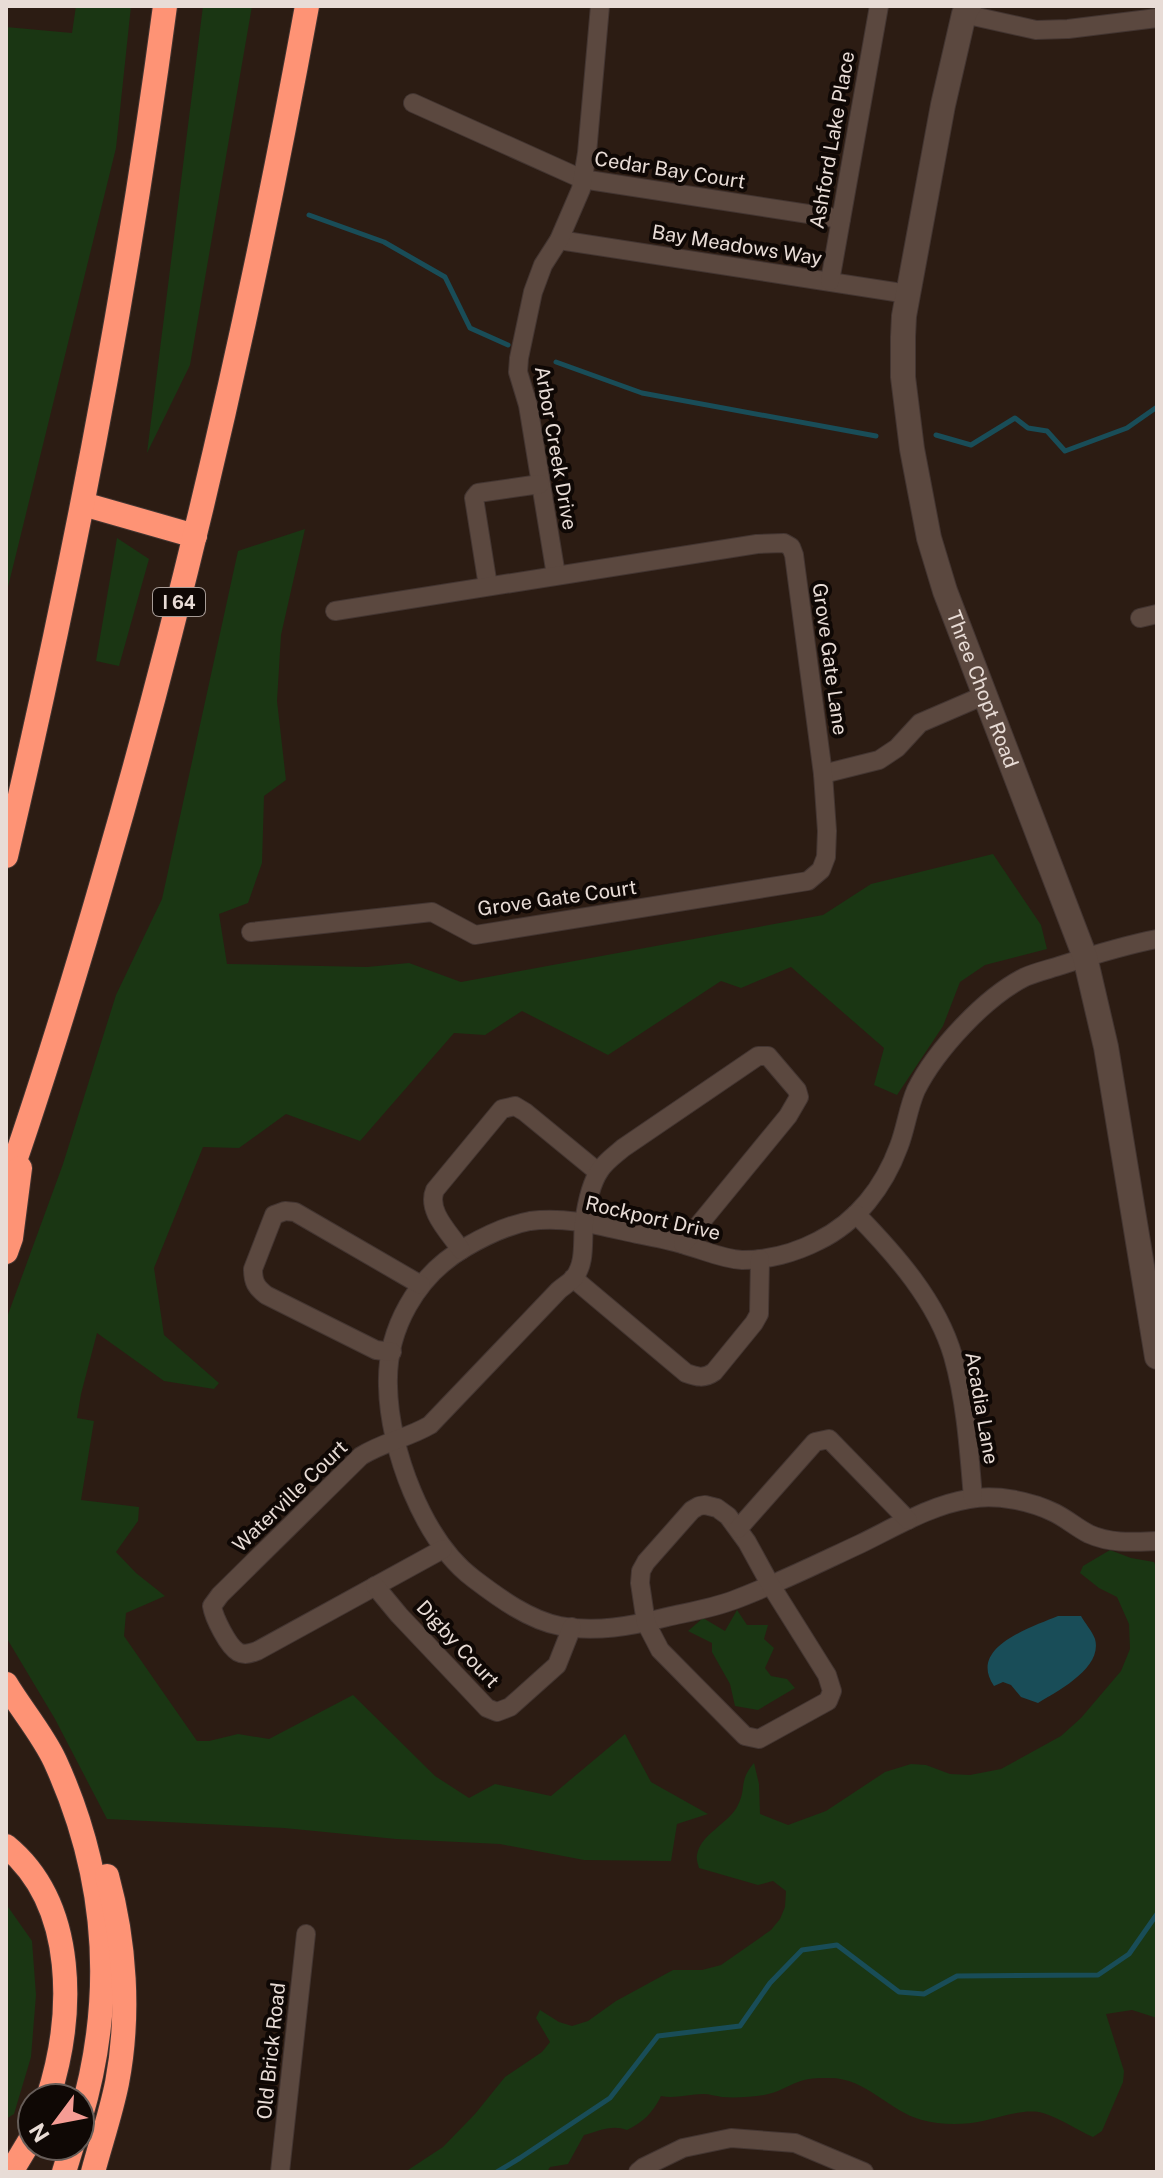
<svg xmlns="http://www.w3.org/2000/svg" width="1163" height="2178" font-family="'Public Sans',sans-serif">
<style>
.green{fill:#1a3613}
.water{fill:#194d58}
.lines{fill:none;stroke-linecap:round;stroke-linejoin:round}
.stream{stroke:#194d58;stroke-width:5}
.street-casing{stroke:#433531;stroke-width:20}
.secondary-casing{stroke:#433531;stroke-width:26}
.highway-casing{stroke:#433531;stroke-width:26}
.street{stroke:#5b483f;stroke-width:18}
.secondary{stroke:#5b483f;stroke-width:24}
.highway{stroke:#fe9375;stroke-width:24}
.labels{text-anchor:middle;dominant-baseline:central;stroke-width:8;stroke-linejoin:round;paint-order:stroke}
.shield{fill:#0f0805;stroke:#a79c97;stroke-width:2}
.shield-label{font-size:18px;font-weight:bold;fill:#e8dcd6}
.street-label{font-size:20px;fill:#e8dcd6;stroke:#0f0805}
</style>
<rect width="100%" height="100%" fill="#2c1c13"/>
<g class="green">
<path d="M76 6H131L116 148 6 595V27L72 33Z"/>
<path d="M203 6H252L190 365 147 453Z"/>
<path d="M305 529 281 635 277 701 286 780 264 796 262 863 248 903 219 914 227 964 367 967 409 963 461 982 823 915 871 884 993 854 1041 925 1047 949 985 965 960 982 943 1026 897 1095 874 1085 884 1048 791 967 741 988 721 981 608 1055 522 1011 485 1035 454 1033 360 1141 286 1114 239 1148 203 1147 154 1268 164 1335 219 1383 214 1389 164 1381 97 1333 81 1394 77 1418 94 1421 81 1500 139 1507 138 1521 116 1552 136 1573 165 1596 126 1613 124 1636 197 1741H209L238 1734 269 1739 353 1695 435 1776 469 1798 495 1784 551 1796 625 1734 651 1782 708 1814 677 1824 671 1861 584 1860 500 1844 396 1839 284 1828 107 1819 55 1719 6 1637V1320L63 1164 116 995 162 899 238 551Z"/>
<path d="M117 538 149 559 119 666 96 661Z"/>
<path d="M1110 1550 1131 1558 1154 1562 1157 1569V2018L1132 2010 1106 2014 1124 2071 1123 2082 1102 2131 1093 2137C1077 2130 1060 2118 1043 2113 1025 2108 1001 2117 983 2121 965 2125 940 2125 922 2120 888 2111 866 2077 828 2078 819 2078 807 2078 798 2082 785 2087 779 2092 764 2095 751 2097 735 2098 722 2097 715 2096 710 2094 703 2094 689 2094 675 2099 661 2096 653 2113 643 2122 627 2130 612 2124 599 2131 584 2135L568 2164 550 2167 547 2172H405L443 2147 475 2114 505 2077 542 2052 550 2042 536 2018 540 2010 559 2022 572 2026 588 2021 616 2001 673 1970H702L721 1965 771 1930 780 1919 785 1907 786 1891 773 1881 758 1885 699 1868C698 1864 696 1859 697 1855 701 1833 729 1824 738 1805 747 1787 738 1782 754 1763L759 1784 760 1814 788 1825 826 1811 885 1772 911 1764 926 1765 950 1774 970 1775 1001 1769 1061 1736 1081 1718 1121 1671 1130 1649 1129 1624 1117 1597 1099 1588 1080 1573 1083 1566Z"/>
<path d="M737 1610 747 1625H768L764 1639 774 1648 765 1668 771 1676 787 1679 795 1688 758 1710 735 1706 730 1684 712 1652V1643L688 1631 703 1618 725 1631Z"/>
<path d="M6 1904 32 1941 36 1995 31 2057 14 2114 6 2119Z"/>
</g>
<path class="water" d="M1058 1616H1081C1085 1623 1092 1631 1095 1639 1103 1668 1058 1691 1038 1703L1021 1697 1011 1685 1003 1682 994 1686C967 1647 1032 1627 1058 1616Z"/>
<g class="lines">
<g class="stream">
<path d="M309 215 384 242 445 277 470 328 508 345"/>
<path d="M556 362 642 393 876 436"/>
<path d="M936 435 971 445 1015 418 1028 428 1047 431 1065 451 1127 428 1157 407"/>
<path d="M497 2172 520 2158 610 2098 658 2036 740 2026 770 1983 802 1950 837 1945 899 1992 924 1994 957 1976 1098 1975 1129 1954 1157 1914"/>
</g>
<g class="street-casing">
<g id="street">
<path d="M964 14 1036 30 1068 29 1157 18"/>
<path d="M413 103 582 179 841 219"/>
<path d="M559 240 908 294"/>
<path d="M830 281 879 6"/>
<path d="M556 575 528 405 518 372 519 358 533 292 543 265 559 240 581 189 587 153 600 6"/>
<path d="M488 586 474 498 478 493 540 484"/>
<path d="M1140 618 1157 614"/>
<path d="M823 774 879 760 897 748 920 723 985 695"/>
<path d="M251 932 432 912 475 935 808 881 821 870 826 857 827 831 823 774 794 555 791 547 784 543 757 544 335 611"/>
<path d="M1157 939C1125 945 1093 955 1062 965 1050 969 1036 972 1025 977 985 997 936 1050 916 1090 908 1108 906 1128 899 1146 884 1187 857 1222 818 1241 795 1253 767 1260 742 1260 722 1259 704 1250 685 1245 669 1240 653 1237 637 1234 601 1226 566 1216 530 1221 508 1225 485 1236 466 1247 417 1275 386 1329 388 1386 389 1449 423 1541 474 1579 499 1598 529 1620 560 1626 595 1633 632 1626 667 1617 689 1612 713 1608 734 1600 777 1584 819 1563 860 1544 895 1527 931 1505 969 1499 997 1494 1031 1501 1055 1513 1067 1519 1077 1528 1089 1534 1111 1544 1134 1542 1157 1541"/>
<path d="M856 1214C895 1254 937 1301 953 1356 966 1402 969 1450 973 1498"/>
<path d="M461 1250C450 1233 426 1211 435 1190L502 1109 515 1106 525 1112 598 1172"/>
<path d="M573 1278 686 1373C697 1377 704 1379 714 1372L754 1323 759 1314 760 1259"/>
<path d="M392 1352 376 1350 266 1295C256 1287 253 1282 253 1269L274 1215 285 1211 295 1212 421 1285"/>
<path d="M705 1505 717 1508 728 1516 747 1542 770 1584 827 1675 832 1691 828 1701 759 1739 745 1736 660 1650 646 1623 640 1583 641 1571 646 1562 692 1510 699 1506Z"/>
<path d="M738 1529 815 1442 829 1439 908 1520"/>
<path d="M443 1549 257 1651C251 1653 245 1656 238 1652 228 1646 214 1618 212 1606L220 1595 361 1456C383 1442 408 1438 430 1425L559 1290C564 1286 570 1282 574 1278 586 1262 582 1242 584 1223 586 1208 591 1183 600 1170 606 1161 615 1155 623 1148L758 1056H768L797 1090 799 1097 788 1116 683 1244"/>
<path d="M375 1586 399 1615 487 1708 497 1712 510 1707 557 1665 572 1627"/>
<path d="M280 2172 306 1934"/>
<path d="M638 2172 644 2167 683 2148 731 2138 795 2143 864 2172"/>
</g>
</g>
<g class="secondary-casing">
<g id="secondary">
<path id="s1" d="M969 6 964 14 943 105 904 316 903 337V377L912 449 929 538 945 591 1085 957 1106 1047 1157 1357"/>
</g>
</g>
<g class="highway-casing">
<g id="highway">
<path d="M83 504 195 536"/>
<path d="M6 856C72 575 127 292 165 6"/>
<path d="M6 1187C43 1081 76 973 107 865 189 583 254 296 307 6"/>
<path d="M6 1252 11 1238 20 1168"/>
<path d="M6 1684C21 1709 43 1735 55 1761 108 1877 116 1998 80 2119"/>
<path d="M6 1846C78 1905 74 2017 48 2098"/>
<path d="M11 2172 32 2137"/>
<path d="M64 2172 72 2146"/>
<path d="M93 2172C101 2142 111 2113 117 2083 130 2015 125 1942 107 1876"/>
</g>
</g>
<use href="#street" class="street"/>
<use href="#secondary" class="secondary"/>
<use href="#highway" class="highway"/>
</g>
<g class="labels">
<rect class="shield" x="153" y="588" width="52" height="28" rx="6"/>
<g class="shield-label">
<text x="179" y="602">I 64</text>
</g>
<g class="street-label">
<text transform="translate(832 140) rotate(-80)">Ashford Lake Place</text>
<text transform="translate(670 170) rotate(9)">Cedar Bay Court</text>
<text transform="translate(737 245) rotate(9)">Bay Meadows Way</text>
<text transform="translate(556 448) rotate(80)">Arbor Creek Drive</text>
<text transform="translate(830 659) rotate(82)">Grove Gate Lane</text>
<text stroke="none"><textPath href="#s1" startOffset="702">Three Chopt Road</textPath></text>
<text transform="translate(557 898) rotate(-8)">Grove Gate Court</text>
<text transform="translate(653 1218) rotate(13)">Rockport Drive</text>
<text transform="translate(982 1408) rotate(80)">Acadia Lane</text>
<text transform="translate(290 1496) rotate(-44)">Waterville Court</text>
<text transform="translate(458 1644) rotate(47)">Digby Court</text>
<text transform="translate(271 2051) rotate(-84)">Old Brick Road</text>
</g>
</g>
<rect width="1163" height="2178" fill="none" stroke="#e8dcd6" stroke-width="16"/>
<g transform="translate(56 2122) rotate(238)"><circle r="38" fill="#0f0805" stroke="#665d59" stroke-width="2"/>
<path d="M0-6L14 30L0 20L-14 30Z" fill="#f59c94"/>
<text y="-12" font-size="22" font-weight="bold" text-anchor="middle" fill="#e8dcd6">N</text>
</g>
</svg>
